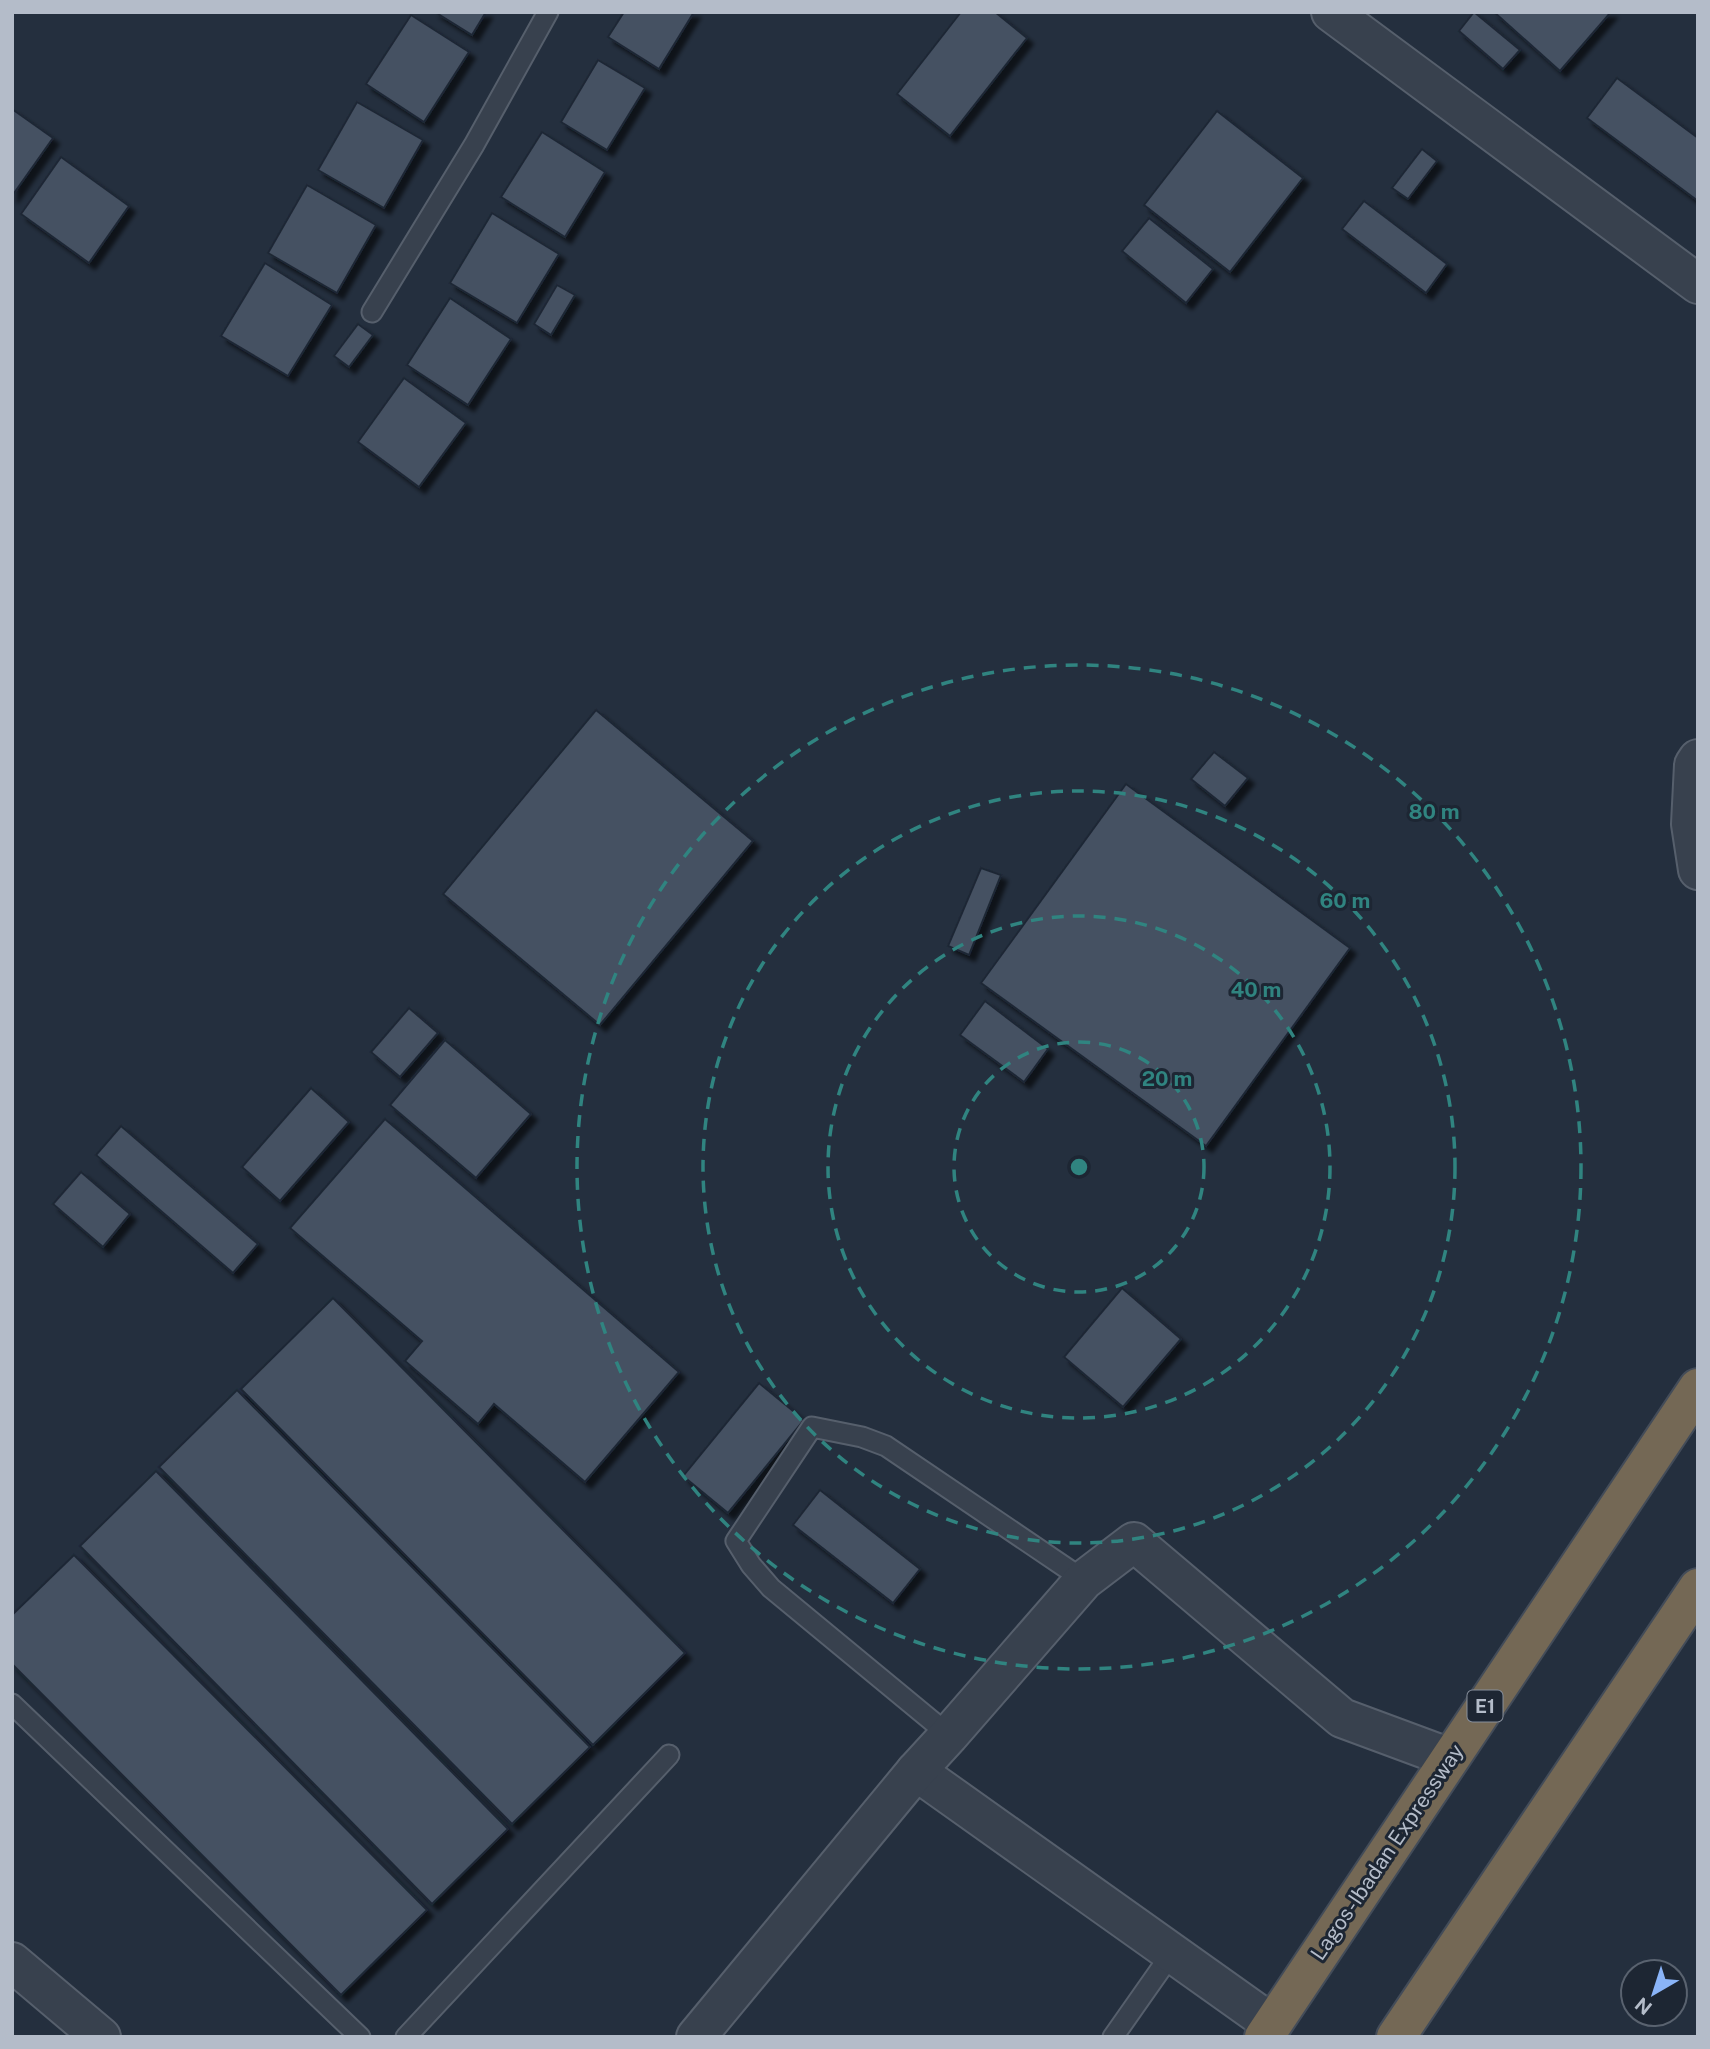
<svg xmlns="http://www.w3.org/2000/svg" width="1710" height="2049" font-family="'Public Sans',sans-serif">
<style>
.building{fill:#455162;stroke:#1f2835;stroke-width:2;filter:url(#shadow)}
.lines{fill:none;stroke-linecap:round;stroke-linejoin:round}
.service-casing{stroke:#565f6c;stroke-width:23}
.minor-casing{stroke:#565f6c;stroke-width:42}
.motorway-casing{stroke:#434c59;stroke-width:42}
.service{stroke:#38414e;stroke-width:19}
.minor{stroke:#38414e;stroke-width:38}
.motorway{stroke:#746855;stroke-width:38}
.ring{fill:none;stroke:#308480;stroke-width:3.5;stroke-dasharray:12 9}
.labels{text-anchor:middle;dominant-baseline:central;stroke-width:6;stroke-linejoin:round;paint-order:stroke}
.shield{fill:#1d2633;stroke:#878f9c;stroke-width:2}
.shield-label{font-size:19px;font-weight:bold;fill:#b4bcc9}
.street-label{font-size:21px;fill:#b4bcc9;stroke:#1d2633}
.centre{fill:#308480;stroke:#1d2633;stroke-width:3.5}
.ring-label{font-size:21px;text-anchor:middle;font-weight:bold;fill:#308480;stroke:#1d2633;stroke-width:6;stroke-linejoin:round;paint-order:stroke}
</style>
<defs>
<filter id="shadow"><feDropShadow dx="6" dy="6" stdDeviation="2" flood-color="#0009"/></filter>
</defs>
<rect width="100%" height="100%" fill="#242f3e"/>
<g class="building">
<path d="M435 12H486L472 35Z"/>
<path d="M624 12H694L659 69 608 37Z"/>
<path d="M961 12H995L1027 38 950 136 897 94Z"/>
<path d="M1474 12 1520 50 1503 69 1459 31Z"/>
<path d="M1494 12H1611L1560 71Z"/>
<path d="M411 15 469 52 424 122 366 84Z"/>
<path d="M598 60 645 88 607 150 561 122Z"/>
<path d="M1617 78 1698 138V201L1587 118Z"/>
<path d="M357 102 423 140 384 208 318 170Z"/>
<path d="M12 109 53 138 12 196Z"/>
<path d="M1217 111 1303 178 1230 272 1144 205Z"/>
<path d="M542 132 605 172 565 237 501 197Z"/>
<path d="M1422 149 1437 161 1408 199 1392 188Z"/>
<path d="M61 157 129 206 89 263 21 214Z"/>
<path d="M307 185 376 225 337 293 268 253Z"/>
<path d="M1364 201 1447 264 1426 293 1342 229Z"/>
<path d="M492 213 559 254 517 323 450 283Z"/>
<path d="M1149 218 1213 269 1186 303 1122 251Z"/>
<path d="M265 263 332 305 288 376 221 336Z"/>
<path d="M557 285 575 295 551 335 534 324Z"/>
<path d="M450 298 511 339 468 405 407 365Z"/>
<path d="M358 324 373 335 349 367 334 356Z"/>
<path d="M404 378 466 423 419 487 358 442Z"/>
<path d="M596 710 753 841 600 1025 443 894Z"/>
<path d="M1214 752 1248 778 1225 806 1191 779Z"/>
<path d="M1126 784 1350 948 1206 1146 981 983Z"/>
<path d="M981 868 1001 875 969 955 948 946Z"/>
<path d="M985 1001 1048 1049 1024 1082 960 1035Z"/>
<path d="M409 1008 438 1033 400 1077 371 1052Z"/>
<path d="M445 1040 531 1114 476 1178 390 1105Z"/>
<path d="M311 1088 349 1122 280 1201 242 1167Z"/>
<path d="M385 1119 679 1372 585 1482 494 1404 478 1424 405 1361 422 1341 290 1228Z"/>
<path d="M121 1126 258 1244 233 1273 96 1155Z"/>
<path d="M81 1172 130 1214 103 1247 53 1204Z"/>
<path d="M1122 1288 1181 1339 1123 1407 1064 1357Z"/>
<path d="M333 1298 685 1653 593 1745 241 1389Z"/>
<path d="M759 1383 804 1420 728 1513 683 1476Z"/>
<path d="M237 1390 590 1747 512 1824 159 1467Z"/>
<path d="M156 1471 508 1829 432 1904 80 1546Z"/>
<path d="M820 1490 920 1569 893 1603 793 1525Z"/>
<path d="M74 1555 427 1910 341 1995 12 1664V1615Z"/>
</g>
<g class="lines">
<g class="service-casing">
<g id="service">
<path d="M372 312 474 145 548 12"/>
<path d="M12 1704 360 2037"/>
<path d="M949 1735 771 1588 751 1565 736 1541 812 1427 862 1437 886 1446 1084 1580"/>
<path d="M406 2037 669 1755"/>
<path d="M1113 2037 1172 1953"/>
</g>
</g>
<g class="minor-casing">
<g id="minor">
<path d="M1331 12 1698 284"/>
<path d="M1698 759 1694 765 1691 824 1698 870"/>
<path d="M916 1771 1272 2024"/>
<path d="M12 1962 101 2037"/>
<path d="M696 2037 916 1771 949 1735 1084 1580 1134 1542 1342 1718 1450 1758"/>
</g>
</g>
<g class="motorway-casing">
<g id="motorway">
<path d="M1264 2037 1698 1388"/>
<path d="M1396 2037 1698 1588"/>
</g>
</g>
<use href="#service" class="service"/>
<use href="#minor" class="minor"/>
<use href="#motorway" class="motorway"/>
</g>
<g class="ring">
<circle cx="1079" cy="1167" r="125"/>
<circle cx="1079" cy="1167" r="251"/>
<circle cx="1079" cy="1167" r="376"/>
<circle cx="1079" cy="1167" r="502"/>
</g>
<g class="labels">
<rect class="shield" x="1467.5" y="1690.5" width="35" height="31" rx="5"/>
<g class="shield-label">
<text x="1485" y="1706">E1</text>
</g>
<g class="street-label">
<text transform="translate(1387 1852) rotate(-56)">Lagos-Ibadan Expressway</text>
</g>
</g>
<circle cx="1079" cy="1167" r="10" class="centre"/>
<g class="ring-label">
<text x="1434" y="819">80 m</text>
<text x="1345" y="908">60 m</text>
<text x="1256" y="997">40 m</text>
<text x="1167" y="1086">20 m</text>
</g>
<rect width="1710" height="2049" fill="none" stroke="#b4bcc9" stroke-width="28"/>
<g transform="translate(1654 1993) rotate(219)"><circle r="33" fill="#1d2633" stroke="#59626f" stroke-width="2"/>
<path d="M0-5L12 26L0 18L-12 26Z" fill="#8ab4f8"/>
<text y="-10" font-size="19" font-weight="bold" text-anchor="middle" fill="#b4bcc9">N</text>
</g>
</svg>
